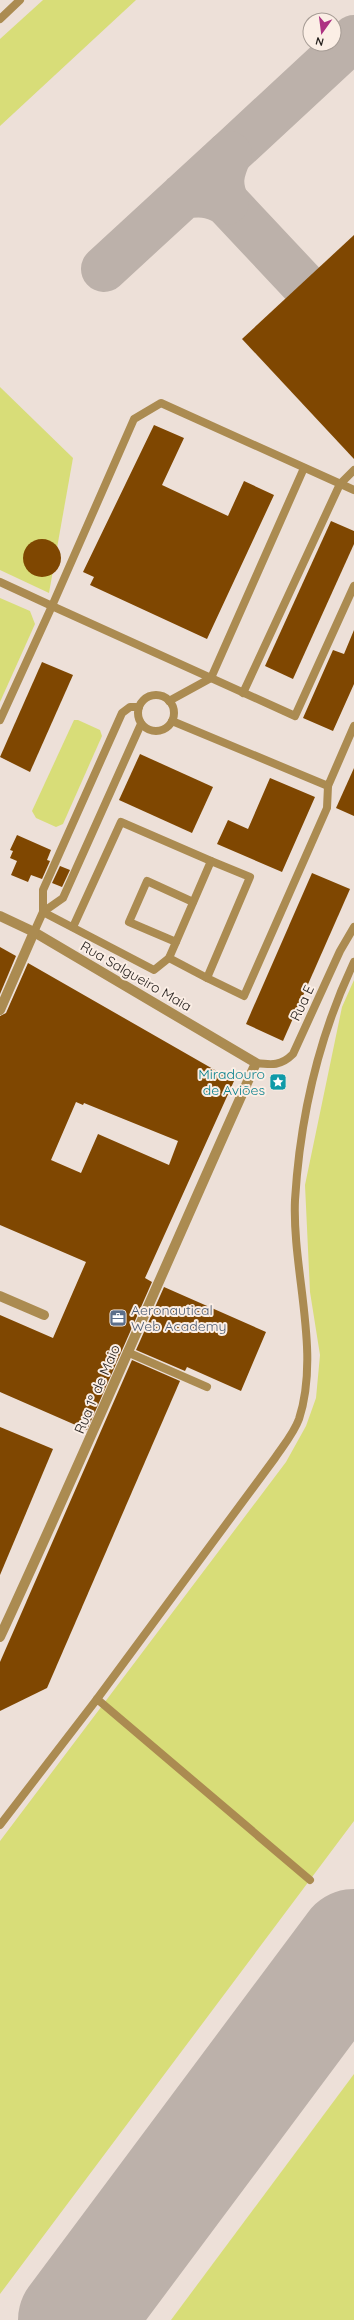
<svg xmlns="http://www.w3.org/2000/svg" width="354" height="2320" font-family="Quicksand,sans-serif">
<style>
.green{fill:#d8dd78}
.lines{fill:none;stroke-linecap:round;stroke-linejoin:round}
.taxiway{stroke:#bcb1aa;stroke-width:46}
.runway{stroke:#bcb1aa;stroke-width:114}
.building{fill:#7f4701;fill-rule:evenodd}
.lane{stroke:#ab8b51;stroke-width:8}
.street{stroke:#ab8b51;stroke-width:10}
.labels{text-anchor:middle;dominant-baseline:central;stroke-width:4;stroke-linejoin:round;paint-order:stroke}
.street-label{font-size:14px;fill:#282320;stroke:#fbeee5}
.culture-label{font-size:14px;fill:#0d838f;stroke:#fbeee5;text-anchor:end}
.service-label{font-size:14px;fill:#4e5e75;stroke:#fbeee5;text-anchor:start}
</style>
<rect width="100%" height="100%" fill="#ede0d8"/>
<g class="green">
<path d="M43 0H136L0 126V39Z"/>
<path d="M0 387 73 458 49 593 0 570Z"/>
<path d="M0 598 30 611 35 624 0 702Z"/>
<path d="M74 720H78L100 730 102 736 63 824 56 827 36 818 32 811Z"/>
<path d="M354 980V1821L0 2294V1841L286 1462 306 1426 316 1398 320 1355 310 1292 305 1185 342 1007Z"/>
<path d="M354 2074V2320H171Z"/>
</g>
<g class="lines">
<g class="taxiway">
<path d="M229 154 354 38"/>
<path d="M226 202 302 283"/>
<path d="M104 269 229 154C221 172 218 183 226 202 210 194 200 193 183 196"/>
</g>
<path class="runway" d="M75 2320 354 1946"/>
</g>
<g class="building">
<path d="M354 235V459L242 339Z"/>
<path d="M154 425 184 438 162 485 228 516 244 481 274 495 207 639 90 585 94 577 83 572Z"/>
<path d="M331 521 354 531V544L293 679 265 666Z"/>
<circle cx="42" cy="558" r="19"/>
<path d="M354 630V684L333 731 303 718 333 650 344 654Z"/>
<path d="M42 662 73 675 30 772 0 757Z"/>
<path d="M140 754 213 787 192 833 119 800Z"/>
<path d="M354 768V816L336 808Z"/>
<path d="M270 778 315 797 282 872 217 844 228 820 248 829Z"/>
<path d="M17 835 51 850 47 860 50 861 42 879 31 875 28 882 11 875 17 861 10 858 13 851 10 850Z"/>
<path d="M60 866 70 870 62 887 52 883Z"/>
<path d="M312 873 350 889 283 1041 246 1024Z"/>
<path d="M0 947 16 956 0 994Z"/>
<path d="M28 963 234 1081 145 1278 152 1282 87 1430 0 1392V1315L53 1338 86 1262 0 1225V1016L6 1013ZM76 1102 83 1105 84 1103 178 1141 169 1165 98 1134 81 1173 51 1160Z"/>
<path d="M164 1287 266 1332 241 1391 187 1367 185 1371 136 1350Z"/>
<path d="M132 1360 180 1381 47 1688 0 1711V1662Z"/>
<path d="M0 1427 53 1449 0 1575Z"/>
</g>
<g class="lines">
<g class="lane">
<path d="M0 19 20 0"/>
<path d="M0 582 52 606 134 419 161 403 354 490"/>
<path d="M243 693 340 484 354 470"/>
<circle cx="156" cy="713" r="18"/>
<path d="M169 701 211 678 304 468"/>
<path d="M139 707H130L122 713 43 890V912L63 898 141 724"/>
<path d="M0 720 52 606 295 716 354 586"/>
<path d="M172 721 328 786 354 726"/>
<path d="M73 927 121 822 211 861 176 942"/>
<path d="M34 932 43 912 154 970 169 958 176 942 129 922 147 881 193 902"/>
<path d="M169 958 207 978 250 877 211 861"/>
<path d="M207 978 244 996 327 808 328 786"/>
<path d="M256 1063C272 1065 281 1066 293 1054L340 951 354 927"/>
<path d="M127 1352 207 1387"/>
<path d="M97 1699 275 1458C283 1446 294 1433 299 1419 321 1351 292 1271 295 1200 300 1118 319 1036 354 962"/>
<path d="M0 1825 97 1699 310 1880"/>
</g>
<g class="street">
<path d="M0 916 34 932 256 1063C170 1254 88 1447 0 1637"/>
<path d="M0 1010 34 932"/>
<path d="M0 1296 44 1315"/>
</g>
</g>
<defs>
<g id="sight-square" transform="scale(0.9)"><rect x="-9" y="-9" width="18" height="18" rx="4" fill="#0f9aa8" stroke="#fbeee5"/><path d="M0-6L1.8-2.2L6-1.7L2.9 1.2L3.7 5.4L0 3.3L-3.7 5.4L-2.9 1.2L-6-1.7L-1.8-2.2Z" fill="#fff"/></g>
<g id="office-square" transform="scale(0.9)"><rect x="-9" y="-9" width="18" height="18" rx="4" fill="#5c6f8a" stroke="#fbeee5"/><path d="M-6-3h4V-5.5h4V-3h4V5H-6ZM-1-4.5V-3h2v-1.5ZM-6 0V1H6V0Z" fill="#fff"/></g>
</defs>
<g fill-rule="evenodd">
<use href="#sight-square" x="278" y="1082"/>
<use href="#office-square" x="118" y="1318"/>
</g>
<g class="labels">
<g class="street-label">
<text transform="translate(136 976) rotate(30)">Rua Salgueiro Maia</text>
<text transform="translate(302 1003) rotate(-65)">Rua E</text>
<text transform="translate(97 1389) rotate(-67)">Rua 1º de Maio</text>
</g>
<g class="culture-label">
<text x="265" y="1074">Miradouro<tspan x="265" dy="16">de Aviões</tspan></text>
</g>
<g class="service-label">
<text x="131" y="1310">Aeronautical<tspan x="131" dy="16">Web Academy</tspan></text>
</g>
</g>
<g transform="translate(322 32) rotate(194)"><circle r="19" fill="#fbeee5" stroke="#a79d96"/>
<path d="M0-3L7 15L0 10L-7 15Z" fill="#ad3182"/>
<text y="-6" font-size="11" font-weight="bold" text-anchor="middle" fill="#282320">N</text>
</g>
</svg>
